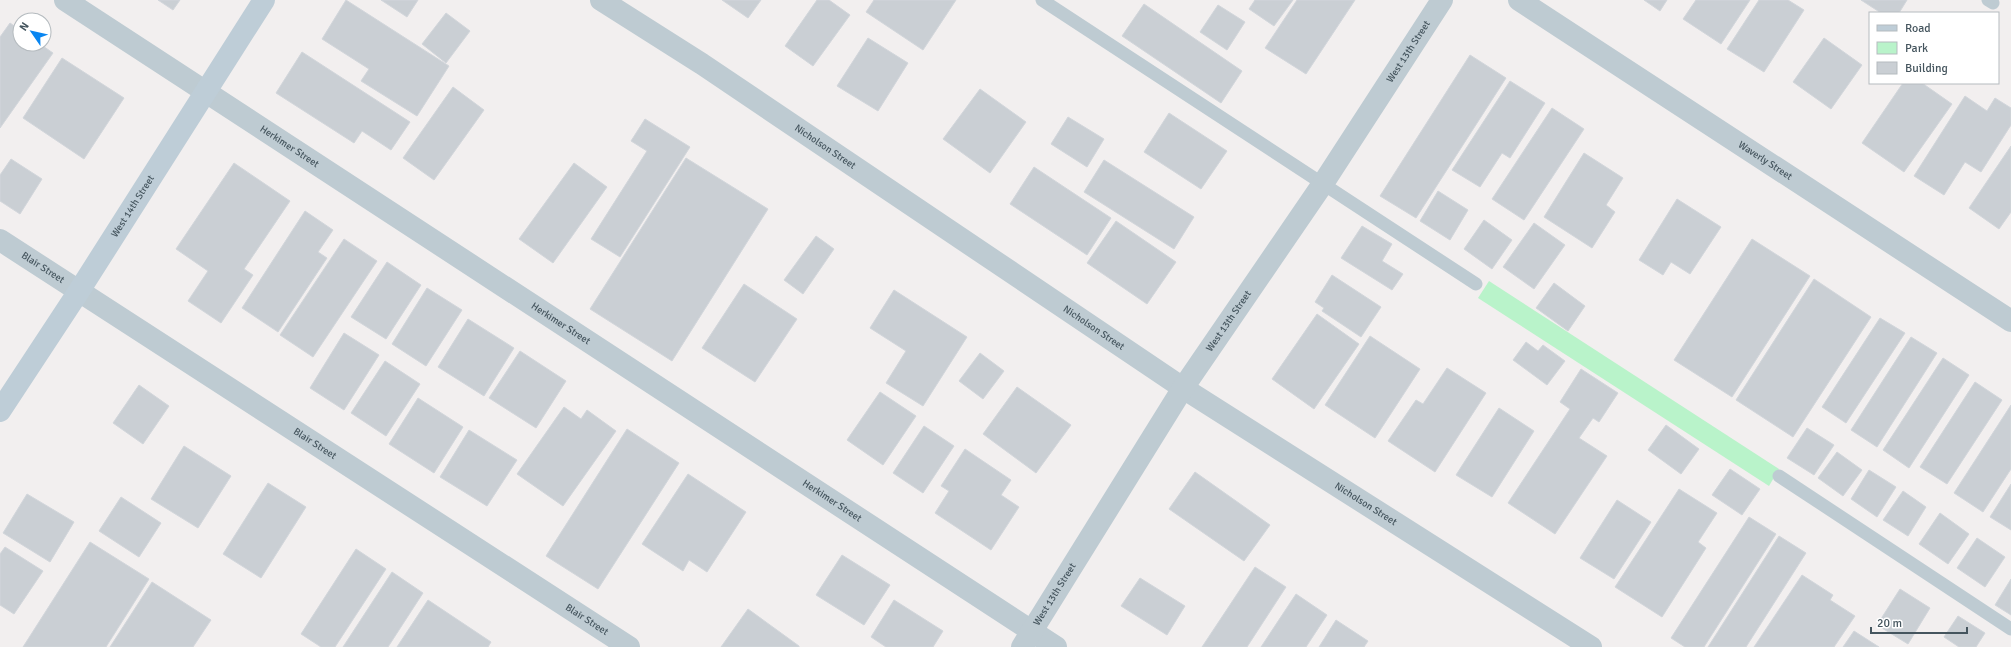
<svg xmlns="http://www.w3.org/2000/svg" width="2011" height="647" font-family="Signika,sans-serif">
<style>
.green{fill:#b9f3ca}
.building{fill:#cacfd4;stroke:#d2d6db}
.lines{fill:none;stroke-linecap:round;stroke-linejoin:round}
.lane{stroke:#becbd2;stroke-width:13}
.street{stroke:#becbd2;stroke-width:22}
.secondary{stroke:#becdd7;stroke-width:22}
.labels{text-anchor:middle;dominant-baseline:central;stroke-width:3.5;stroke-linejoin:round;paint-order:stroke}
.street-label{font-size:10px;fill:#45555e;stroke:#fff}
</style>
<rect width="100%" height="100%" fill="#f2efef"/>
<path class="green" d="M1489 281 1779 469 1769 486 1478 298Z"/>
<g class="building">
<path d="M158 0H180L173 10Z"/>
<path d="M346 0 449 66 417 116 361 81 369 69 322 39Z"/>
<path d="M381 0H418L407 17Z"/>
<path d="M722 0H761L748 18Z"/>
<path d="M817 0H829L850 15 813 66 785 46Z"/>
<path d="M874 0H956L923 50 866 12Z"/>
<path d="M1255 0H1293L1274 26 1249 9Z"/>
<path d="M1297 0H1355L1306 74 1265 48Z"/>
<path d="M1644 0H1667L1660 11Z"/>
<path d="M1696 0H1750L1721 44 1683 19Z"/>
<path d="M1759 0H1788L1804 10 1764 72 1727 49Z"/>
<path d="M1861 0H1907L1899 13H1881Z"/>
<path d="M1144 4 1242 71 1221 103 1122 36Z"/>
<path d="M1218 5 1245 22 1227 50 1200 32Z"/>
<path d="M446 13 470 31 446 63 422 44Z"/>
<path d="M10 23 20 30V44H40L53 53 0 128V37Z"/>
<path d="M868 38 908 63 878 111 837 86Z"/>
<path d="M1824 38 1862 65 1831 109 1793 82Z"/>
<path d="M302 52 410 122 391 150 362 131 354 143 276 93Z"/>
<path d="M1470 55 1506 78 1416 218 1380 196Z"/>
<path d="M62 58 124 98 84 159 23 118Z"/>
<path d="M1510 81 1545 103 1510 158 1502 153 1480 187 1452 170Z"/>
<path d="M1903 83H1922L1952 104 1904 172 1862 143Z"/>
<path d="M453 87 484 110 434 180 403 158Z"/>
<path d="M980 89 1026 122 990 173 943 139Z"/>
<path d="M1965 96 1987 111 1995 98 2011 108V125L1981 172 1965 162 1944 195 1914 176Z"/>
<path d="M1552 108 1584 129 1524 220 1492 199Z"/>
<path d="M1169 113 1227 151 1201 189 1144 152Z"/>
<path d="M1068 117 1104 139 1087 167 1051 144Z"/>
<path d="M645 119 690 147 620 257 591 239 647 151 631 141Z"/>
<path d="M2011 146V212L1999 229 1969 208Z"/>
<path d="M1584 153 1623 178 1606 205 1615 212 1592 248 1544 217Z"/>
<path d="M686 158 768 209 672 361 590 309Z"/>
<path d="M11 159 42 179 20 214 0 201V175Z"/>
<path d="M1104 160 1194 217 1174 249 1084 192Z"/>
<path d="M234 163 290 201 244 269 253 275 221 323 188 301 208 271 176 249Z"/>
<path d="M574 163 607 187 553 263 519 239Z"/>
<path d="M1034 167 1111 218 1087 255 1010 204Z"/>
<path d="M1438 191 1468 210 1450 240 1420 221Z"/>
<path d="M1677 199 1721 227 1690 274 1671 262 1663 275 1639 260Z"/>
<path d="M305 211 333 230 318 252 327 258 278 332 242 308Z"/>
<path d="M1484 220 1512 240 1492 269 1464 249Z"/>
<path d="M1116 221 1176 262 1147 304 1087 263Z"/>
<path d="M1534 223 1565 245 1534 289 1503 267Z"/>
<path d="M1362 226 1392 244 1382 261 1403 274 1392 290 1341 258Z"/>
<path d="M816 236 834 249 803 294 784 280Z"/>
<path d="M344 239 377 261 313 357 280 335Z"/>
<path d="M1752 239 1810 276 1732 397 1674 360Z"/>
<path d="M387 262 421 285 386 339 351 317Z"/>
<path d="M1332 275 1381 307 1361 337 1322 311 1324 308 1315 302Z"/>
<path d="M1814 279 1871 317 1793 437 1736 400Z"/>
<path d="M1554 283 1585 306 1568 331 1536 308Z"/>
<path d="M744 284 797 319 755 382 702 348Z"/>
<path d="M427 288 462 310 426 366 392 344Z"/>
<path d="M894 290 967 337 923 406 886 383 906 351 870 328Z"/>
<path d="M1317 314 1359 344 1314 409 1272 379Z"/>
<path d="M1880 318 1905 333 1846 423 1822 407Z"/>
<path d="M468 319 514 348 484 396 438 367Z"/>
<path d="M344 333 379 355 344 410 310 388Z"/>
<path d="M1370 336 1420 369 1375 438 1325 405Z"/>
<path d="M1911 337 1937 353 1877 447 1851 430Z"/>
<path d="M1526 342 1538 351 1543 345 1565 361 1547 385 1513 360Z"/>
<path d="M520 351 566 381 536 428 489 398Z"/>
<path d="M980 353 1004 371 983 399 959 381Z"/>
<path d="M1943 358 1969 375 1909 468 1883 450Z"/>
<path d="M385 361 420 384 386 436 351 413Z"/>
<path d="M1447 368 1486 393 1435 472 1388 441 1416 400 1423 404Z"/>
<path d="M1581 369 1618 393 1599 422 1593 418 1579 438 1607 456 1555 534 1508 503 1570 409 1560 402Z"/>
<path d="M1975 382 2002 400 1947 484 1920 467Z"/>
<path d="M139 385 169 406 143 444 113 423Z"/>
<path d="M1017 387 1071 425 1036 473 983 434Z"/>
<path d="M880 392 916 416 883 465 847 440Z"/>
<path d="M418 398 463 427 434 473 389 444Z"/>
<path d="M2011 405V469L1983 512 1954 493Z"/>
<path d="M564 407 581 419 587 410 616 431 563 506 517 474Z"/>
<path d="M1499 408 1534 431 1492 497 1456 475Z"/>
<path d="M1666 425 1699 449 1681 474 1648 450Z"/>
<path d="M924 426 954 446 923 493 893 473Z"/>
<path d="M1807 428 1834 445 1814 475 1787 458Z"/>
<path d="M627 429 679 463 598 589 546 556Z"/>
<path d="M469 430 517 460 487 506 440 477Z"/>
<path d="M184 446 231 476 198 528 151 499Z"/>
<path d="M965 449 1011 480 1001 495 1019 507 991 550 935 513 949 491 941 486Z"/>
<path d="M1837 452 1862 470 1843 496 1818 478Z"/>
<path d="M1730 469 1760 489 1742 515 1712 495Z"/>
<path d="M1869 470 1896 487 1877 517 1851 499Z"/>
<path d="M1195 472 1270 525 1244 561 1169 509Z"/>
<path d="M688 474 746 512 707 572 689 560 683 571 642 544Z"/>
<path d="M268 483 306 507 261 578 223 554Z"/>
<path d="M2011 484V530L1990 517Z"/>
<path d="M1679 489 1717 513 1698 542 1706 548 1662 617 1615 587Z"/>
<path d="M1903 491 1926 507 1908 536 1883 520Z"/>
<path d="M27 494 74 522 50 562 3 533Z"/>
<path d="M121 497 161 523 139 557 99 531Z"/>
<path d="M1617 500 1651 522 1614 579 1580 558Z"/>
<path d="M1940 513 1969 534 1948 564 1919 544Z"/>
<path d="M1749 517 1776 534 1704 647H1685L1671 638Z"/>
<path d="M1779 536 1806 553 1746 647H1708Z"/>
<path d="M1977 538 2005 557 1985 587 1957 568Z"/>
<path d="M90 542 149 579 106 647H23Z"/>
<path d="M5 547 43 571 14 614 0 605V554Z"/>
<path d="M356 549 386 569 335 647H321L301 634Z"/>
<path d="M842 555 890 585 864 625 816 595Z"/>
<path d="M1255 567 1286 587 1247 647H1202Z"/>
<path d="M392 572 423 593 388 647H343Z"/>
<path d="M1802 575 1833 595 1830 600 1855 616 1834 647H1754Z"/>
<path d="M1140 578 1185 606 1167 635 1121 606Z"/>
<path d="M2011 579V615L1995 605Z"/>
<path d="M152 582 211 620 193 647H110Z"/>
<path d="M1900 589 1930 608 1908 644 1877 625Z"/>
<path d="M1296 594 1327 615 1306 647H1261Z"/>
<path d="M428 600 491 642 488 647H397Z"/>
<path d="M894 600 943 631 933 647H886L871 637Z"/>
<path d="M748 609 799 646V647H721Z"/>
<path d="M1958 616 1985 633 1976 647H1959L1944 637Z"/>
<path d="M1336 620 1368 641 1364 647H1319Z"/>
<path d="M1854 631 1879 647H1843Z"/>
</g>
<g class="lines">
<g class="lane">
<path d="M1042 0 1476 284"/>
<path d="M1988 0 1993 3"/>
<path d="M1779 476 2011 629"/>
</g>
<g class="street">
<path id="s1" d="M65 0 1056 647"/>
<path id="s2" d="M601 0 702 64 1183 388 1591 647"/>
<path id="s3" d="M1519 0 2011 321"/>
<path id="s4" d="M0 240 629 647"/>
<path id="s5" d="M1022 647 1183 388 1322 185 1442 0"/>
</g>
<path class="secondary" id="s6" d="M0 411 79 291 264 0"/>
</g>
<g class="labels">
<g class="street-label">
<text stroke="none"><textPath href="#s5" startOffset="710">West 13th Street</textPath></text>
<text stroke="none"><textPath href="#s1" startOffset="268">Herkimer Street</textPath></text>
<text stroke="none"><textPath href="#s2" startOffset="268">Nicholson Street</textPath></text>
<text stroke="none"><textPath href="#s3" startOffset="294">Waverly Street</textPath></text>
<text stroke="none"><textPath href="#s6" startOffset="244">West 14th Street</textPath></text>
<text stroke="none"><textPath href="#s4" startOffset="51">Blair Street</textPath></text>
<text stroke="none"><textPath href="#s5" startOffset="386">West 13th Street</textPath></text>
<text stroke="none"><textPath href="#s1" startOffset="592">Herkimer Street</textPath></text>
<text stroke="none"><textPath href="#s2" startOffset="592">Nicholson Street</textPath></text>
<text stroke="none"><textPath href="#s4" startOffset="375">Blair Street</textPath></text>
<text stroke="none"><textPath href="#s1" startOffset="916">Herkimer Street</textPath></text>
<text stroke="none"><textPath href="#s2" startOffset="916">Nicholson Street</textPath></text>
<text stroke="none"><textPath href="#s5" startOffset="62">West 13th Street</textPath></text>
<text stroke="none"><textPath href="#s4" startOffset="699">Blair Street</textPath></text>
</g>
</g>
<rect x="1869" y="12" width="130" height="72" fill="#ffffff" stroke="#b5bbbf"/>
<rect x="1877" y="25" width="20" height="6" fill="#becdd7" stroke="#b5bbbf"/>
<text x="1905" y="32" font-size="12" fill="#45555e">Road</text>
<rect x="1877" y="42" width="20" height="12" fill="#b9f3ca" stroke="#b5bbbf"/>
<text x="1905" y="52" font-size="12" fill="#45555e">Park</text>
<rect x="1877" y="62" width="20" height="12" fill="#cacfd4" stroke="#b5bbbf"/>
<text x="1905" y="72" font-size="12" fill="#45555e">Building</text>
<g transform="translate(32 32) rotate(304)"><circle r="19" fill="#ffffff" stroke="#b5bbbf"/>
<path d="M0-3L7 15L0 10L-7 15Z" fill="#0986f1"/>
<text y="-6" font-size="11" font-weight="bold" text-anchor="middle" fill="#45555e">N</text>
</g>
<path d="M1871 627v6h96v-6" fill="none" stroke="#45555e" stroke-width="2"/>
<text x="1877" y="627" font-size="12" fill="#45555e" stroke="#ffffff" stroke-width="3" paint-order="stroke">20 m</text>
</svg>
